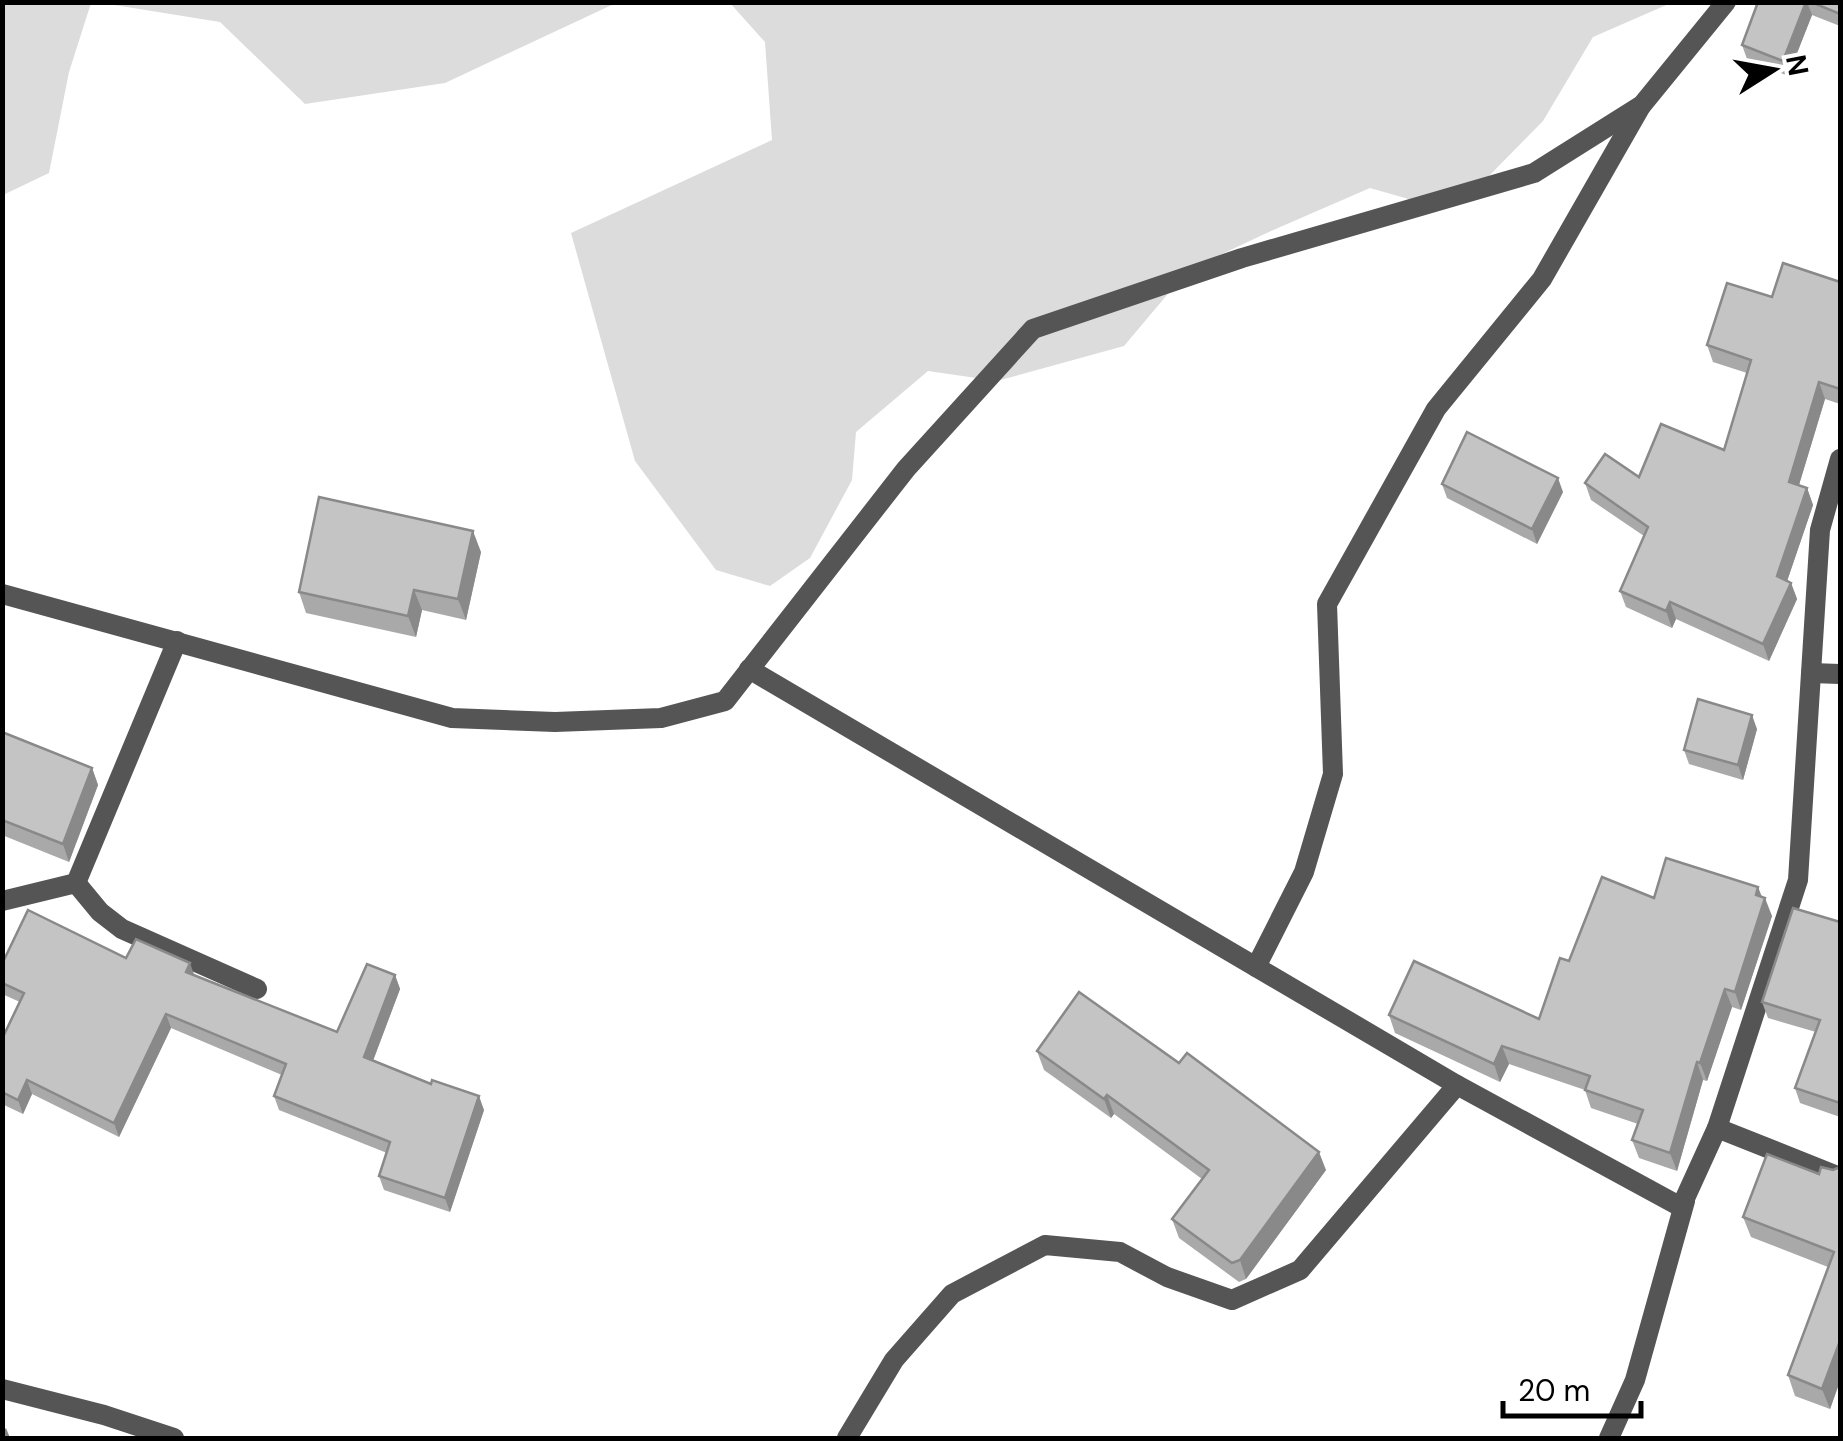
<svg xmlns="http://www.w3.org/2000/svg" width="1843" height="1441" font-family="'DM Sans',sans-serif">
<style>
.green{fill:#dcdcdc}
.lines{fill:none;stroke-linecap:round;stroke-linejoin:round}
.minor{stroke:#555;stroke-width:20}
.wall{fill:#a9a9a9}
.shaded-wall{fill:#898989}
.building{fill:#c4c4c4;stroke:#898989;stroke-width:2.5}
</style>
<rect width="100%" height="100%" fill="#fff"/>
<g class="green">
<path d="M2 3H91L69 72 49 173 3 195Z"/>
<path d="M102 3H616L445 83 305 104 220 22Z"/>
<path d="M730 3H1671L1593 37 1543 121 1482 183 1419 202 1370 188 1271 231 1188 270 1124 346 997 381 928 371 856 432 852 480 810 558 770 586 716 570 635 461 571 233 772 140 765 42Z"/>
</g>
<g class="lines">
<g class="minor">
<path d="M2 594 452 718 555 722 661 718 725 701 906 469 1033 329 1242 258 1534 173 1642 105 1726 2"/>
<path d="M749 669 1457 1085"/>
<path d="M1811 673 1840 674"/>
<path d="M76 883 100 912 122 929 257 989"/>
<path d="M2 901 76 883 177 641"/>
<path d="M1256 967 1304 872 1333 774 1327 604 1436 409 1542 279 1641 106"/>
<path d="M1717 1128 1840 1177"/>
<path d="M2 1389 104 1415 174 1438"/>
<path d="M847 1438 894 1360 952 1294 1045 1245 1120 1252 1167 1277 1232 1300 1300 1270 1457 1085 1681 1207 1717 1128 1798 880 1820 530 1840 459"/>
<path d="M1609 1438 1635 1380 1685 1201"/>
</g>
</g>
<g class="wall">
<path d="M1758 2H1840V26L1812 15 1788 76 1747 59 1742 45Z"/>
<path d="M1840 282V404L1825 399 1799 485 1807 488 1813 505 1787 581 1791 583 1797 599 1769 661 1676 619 1672 628 1626 607 1620 591 1644 536 1591 500 1585 483 1639 477 1724 450 1747 373 1713 362 1707 345 1772 297Z"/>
<path d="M1442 484 1563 492 1537 544 1447 498Z"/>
<path d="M481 552 466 620 422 610 416 637 306 613 299 592Z"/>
<path d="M1757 729 1743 780 1689 764 1684 750Z"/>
<path d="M2 732 92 768 98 785 69 862 2 835Z"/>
<path d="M1762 897 1772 916 1741 1010 1732 1007 1707 1081 1703 1080 1677 1171 1639 1158 1632 1140 1638 1124 1591 1108 1585 1090 1509 1064 1500 1082 1395 1033 1389 1015 1539 1019 1569 961Z"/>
<path d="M1840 922V1117L1800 1103 1795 1088 1816 1032 1768 1018 1762 1002Z"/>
<path d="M126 958 195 975 337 1032 395 975 400 989 373 1061 484 1110 450 1212 384 1190 379 1176 387 1153 279 1110 274 1096 282 1075 171 1028 119 1137 32 1094 23 1114 2 1104V1039L20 1002 2 994V964Z"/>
<path d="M1037 1051 1326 1170 1246 1279 1239 1282 1179 1238 1172 1219 1202 1179 1114 1114 1111 1118 1044 1070Z"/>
<path d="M1840 1167V1381L1830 1409 1795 1396 1788 1375 1828 1267 1751 1237 1743 1217 1819 1174Z"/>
</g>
<g class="shaded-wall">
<path d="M1806 2H1807L1812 15 1788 76 1783 61Z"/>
<path d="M1819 382 1825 399 1795 498 1789 482Z"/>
<path d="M1558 478 1563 492 1537 544 1532 529Z"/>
<path d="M1807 488 1813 505 1783 593 1777 576Z"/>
<path d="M473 531 481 552 466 620 458 599Z"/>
<path d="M1791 583 1797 599 1769 661 1763 644Z"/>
<path d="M414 590 422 610 416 637 408 616Z"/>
<path d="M1670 602 1676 619 1672 628 1666 611Z"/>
<path d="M1752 715 1757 729 1743 780 1738 765Z"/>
<path d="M92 768 98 785 69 862 63 844Z"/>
<path d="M1758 887 1764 902 1765 898 1772 916 1741 1010 1735 992Z"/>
<path d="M190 963 195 977 186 972Z"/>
<path d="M395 975 400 989 369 1071 364 1057Z"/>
<path d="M1725 989 1732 1007 1707 1081 1700 1063Z"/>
<path d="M166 1014 171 1028 119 1137 114 1123Z"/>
<path d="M1502 1046 1509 1064 1500 1082 1494 1064Z"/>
<path d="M1697 1062 1703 1080 1677 1171 1670 1153Z"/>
<path d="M27 1080 32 1094 23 1114 18 1100Z"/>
<path d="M1107 1095 1114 1114 1111 1118 1104 1099Z"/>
<path d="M479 1096 484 1110 450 1212 445 1198Z"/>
<path d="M1319 1152 1326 1170 1246 1279 1240 1260Z"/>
<path d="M1840 1341V1381L1830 1409 1822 1389Z"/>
<path d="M6 1428 10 1438H2V1432Z"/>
</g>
<g class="building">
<path d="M1758 2H1806L1783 61 1742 45Z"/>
<path d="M1811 2H1840V14Z"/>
<path d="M1783 263 1840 282V389L1819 382 1789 482 1807 488 1777 576 1791 583 1763 644 1670 602 1666 611 1620 591 1648 527 1585 483 1605 454 1639 477 1661 424 1724 450 1751 360 1707 345 1727 283 1772 297Z"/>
<path d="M1467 432 1558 478 1532 529 1442 484Z"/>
<path d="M319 497 473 531 458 599 414 590 408 616 299 592Z"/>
<path d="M1698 699 1752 715 1738 765 1684 750Z"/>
<path d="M2 732 92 768 63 844 2 820Z"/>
<path d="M1666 858 1758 887 1756 895 1765 898 1735 992 1725 989 1700 1063 1697 1062 1670 1153 1632 1140 1643 1110 1585 1090 1590 1076 1502 1046 1494 1064 1389 1015 1414 961 1539 1019 1560 958 1569 961 1602 877 1654 898Z"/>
<path d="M1793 908 1840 922V1103L1795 1088 1820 1020 1762 1002Z"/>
<path d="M28 910 126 958 136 939 190 963 186 972 337 1032 367 964 395 975 364 1057 431 1084 432 1080 479 1096 445 1198 379 1176 390 1142 274 1096 286 1064 166 1014 114 1123 27 1080 18 1100 2 1092V1039L24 993 2 983V964Z"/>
<path d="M1079 992 1179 1063 1187 1053 1319 1152 1240 1260 1232 1263 1172 1219 1209 1170 1107 1095 1104 1099 1037 1051Z"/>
<path d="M1767 1154 1819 1174 1821 1167 1833 1170 1840 1167V1341L1822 1389 1788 1375 1834 1252 1743 1217Z"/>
</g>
<rect width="1843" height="1441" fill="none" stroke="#000000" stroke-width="10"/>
<g transform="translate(1773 70) rotate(79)" stroke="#ffffff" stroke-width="8" paint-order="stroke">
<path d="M0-8L18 38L0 25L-18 38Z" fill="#000000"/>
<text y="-15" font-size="28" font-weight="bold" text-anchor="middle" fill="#000000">N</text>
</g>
<path d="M1503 1401v15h138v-15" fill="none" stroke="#000000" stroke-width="5"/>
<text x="1518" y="1401" font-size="30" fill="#000000" stroke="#ffffff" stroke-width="8" paint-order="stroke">20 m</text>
</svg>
